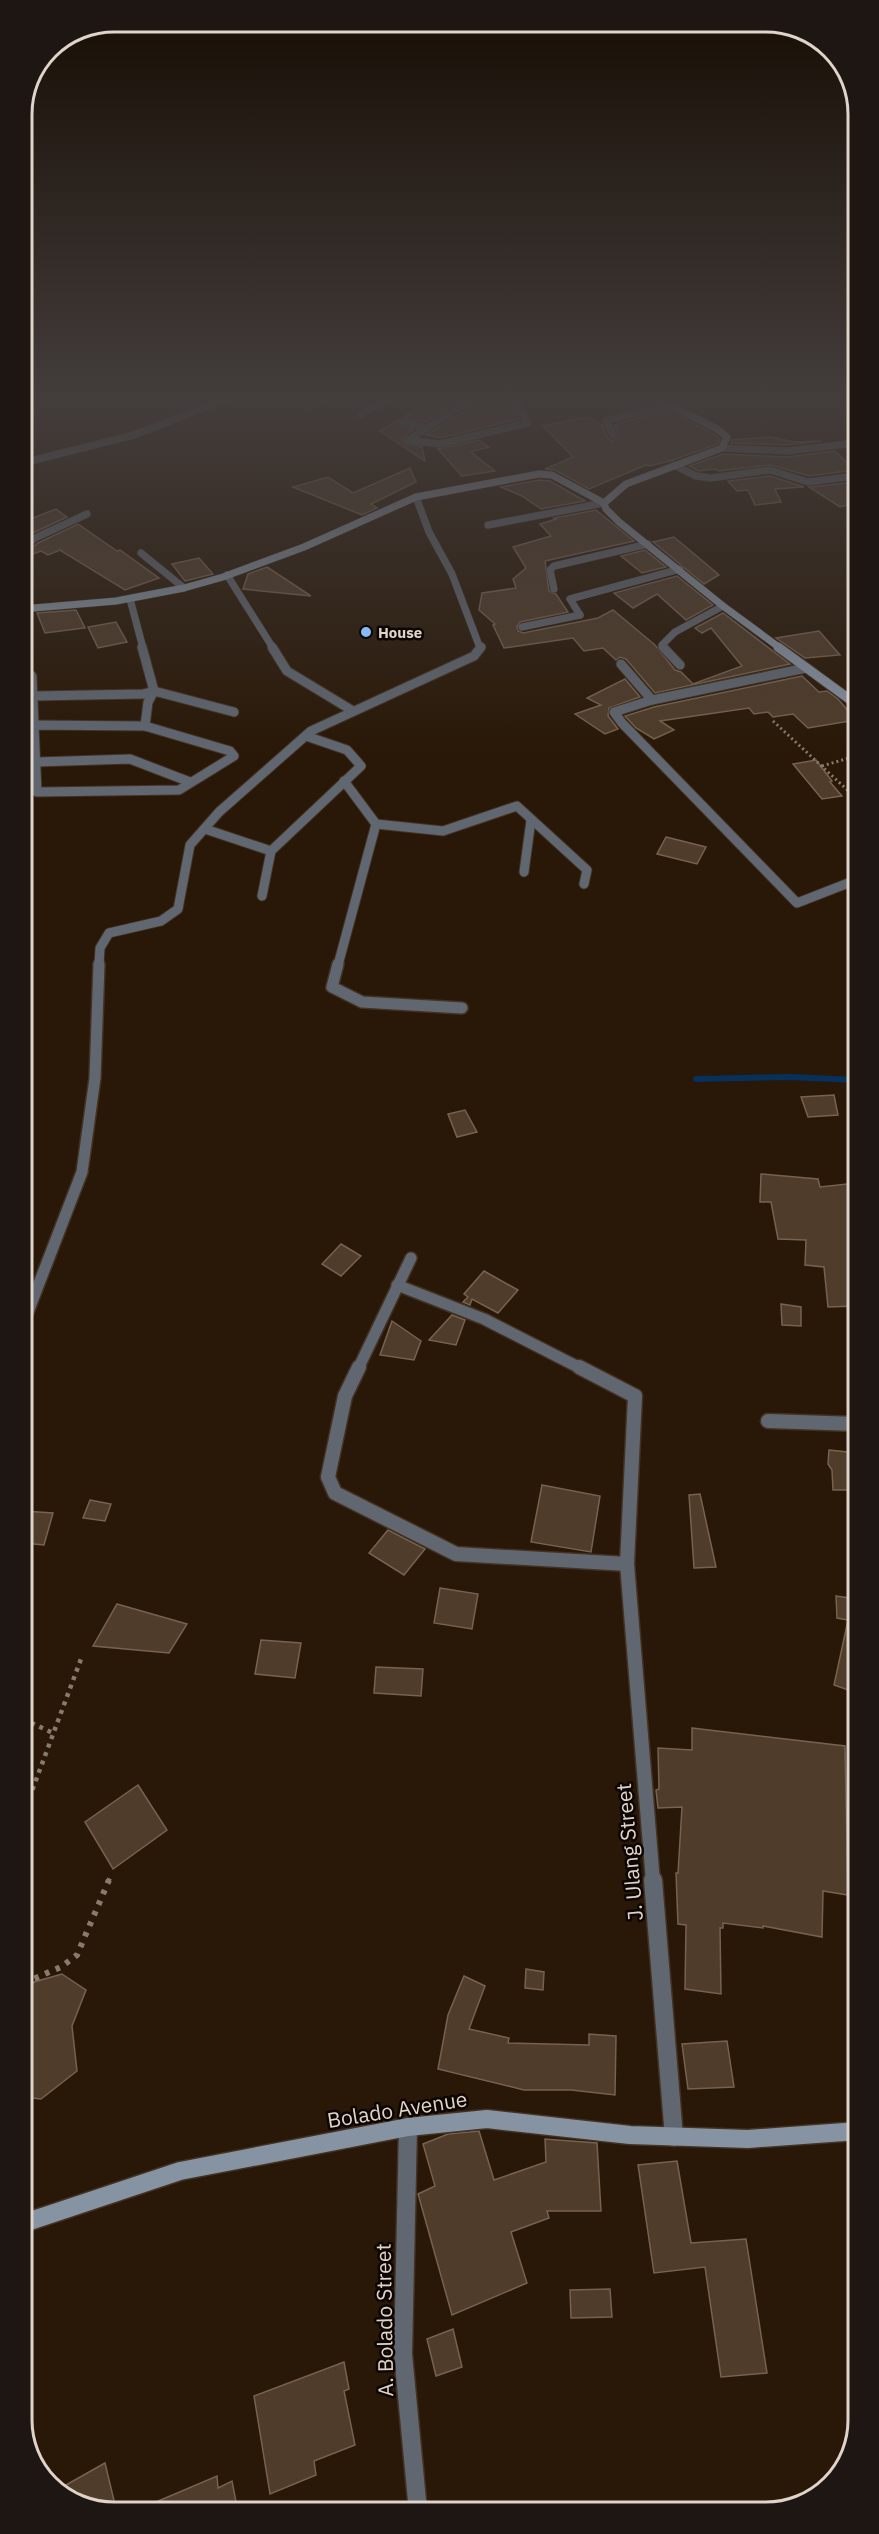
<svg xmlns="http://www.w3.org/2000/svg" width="879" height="2534" font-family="'IBM Plex Sans',sans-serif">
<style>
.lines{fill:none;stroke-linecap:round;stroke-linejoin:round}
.stream{stroke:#07305a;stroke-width:6}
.building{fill:#4f3c2a;stroke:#77624f;stroke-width:1.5}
.lane-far1-casing{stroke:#433222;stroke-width:8}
.lane-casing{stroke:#433222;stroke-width:11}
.street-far4-casing{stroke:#433222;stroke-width:8}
.street-far3-casing{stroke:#433222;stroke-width:11}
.street-far2-casing{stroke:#433222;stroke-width:14}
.street-far1-casing{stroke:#433222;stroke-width:17}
.street-casing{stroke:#433222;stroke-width:21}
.secondary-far2-casing{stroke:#433222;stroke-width:8}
.secondary-far1-casing{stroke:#433222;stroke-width:11}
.secondary-casing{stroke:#433222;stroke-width:21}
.path-far2{stroke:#887a6d;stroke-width:3;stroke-dasharray:2 3;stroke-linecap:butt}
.path-far1{stroke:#887a6d;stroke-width:4.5;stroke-dasharray:4 5;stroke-linecap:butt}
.path{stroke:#887a6d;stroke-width:6;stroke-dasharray:4.5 7;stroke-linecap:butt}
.lane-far1{stroke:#606771;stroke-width:7}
.lane{stroke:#606771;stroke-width:9}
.street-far4{stroke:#606771;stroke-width:7}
.street-far3{stroke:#606771;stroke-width:9}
.street-far2{stroke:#606771;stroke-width:11}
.street-far1{stroke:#606771;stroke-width:14}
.street{stroke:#606771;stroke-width:18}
.secondary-far2{stroke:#8693a2;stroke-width:7}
.secondary-far1{stroke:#8693a2;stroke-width:9}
.secondary{stroke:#8693a2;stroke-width:18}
.poi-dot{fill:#85bbfb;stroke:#0c0502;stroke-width:2}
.labels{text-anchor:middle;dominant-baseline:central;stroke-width:5;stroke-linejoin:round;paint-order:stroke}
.far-poi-label{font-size:15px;font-weight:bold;fill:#e0d4ca;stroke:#0c0502;text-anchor:start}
.near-street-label{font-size:21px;fill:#e0d4ca;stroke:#0c0502}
.rim{fill:none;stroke:#e0d4ca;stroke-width:3}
</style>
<rect width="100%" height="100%" fill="#291807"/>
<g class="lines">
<path class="stream" d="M696 1079 790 1077 856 1080"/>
</g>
<g class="building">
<path d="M435 398H464L426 422 404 417Z"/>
<path d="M480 398H507L519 419 440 438 426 435 477 403Z"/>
<path d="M667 410 714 434 720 439 718 444 670 461 649 466 646 465 589 489 555 470 545 469 573 457 543 426 588 417 602 425 608 438 613 441 619 436 614 425Z"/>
<path d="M398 420 400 426 413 430 403 437V443L422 447 425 461 380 431Z"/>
<path d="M770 437 794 442 821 441 787 445 731 443 732 440Z"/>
<path d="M479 440 489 447 471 452 495 471 462 476 438 449Z"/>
<path d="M835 451 855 470 809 476 771 465 718 471 716 469 698 471 689 466 723 454 787 457Z"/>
<path d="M410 468 416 482 371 504 377 508 362 515 293 487 328 477 353 493Z"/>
<path d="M770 476 804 487 775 489 781 502 755 505 748 490 737 491 728 481Z"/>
<path d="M539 480 550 481 585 501 541 509 522 496 501 487Z"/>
<path d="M855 482V503L840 507 809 487Z"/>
<path d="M56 509 67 517 33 533 22 543V522Z"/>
<path d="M596 510 634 541 545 561 549 591 556 594 568 612 520 622 517 626 518 631 523 633 598 618 613 610 655 645 675 670 681 672 693 684 742 666 711 628 702 633 695 628 723 613 790 664 655 693 626 659 620 657 616 660 603 648 584 651 573 638 504 648 493 625 495 624 479 610 482 593 516 588 513 579 526 568 513 547 551 536 540 524 556 519 554 518Z"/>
<path d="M78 524 117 551 120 550 159 578 125 590 60 550 48 555 41 551 22 558V556L38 543Z"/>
<path d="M674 537 719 575 704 584 653 542Z"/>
<path d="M645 550 666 567 642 573 621 556Z"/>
<path d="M199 558 213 574 185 581 172 564Z"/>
<path d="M267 567 311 596 243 589 248 574Z"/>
<path d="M677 576 713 605 686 620 657 594 633 608 614 593Z"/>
<path d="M76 610 85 628 45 633 37 613Z"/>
<path d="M116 622 127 642 98 648 88 627Z"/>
<path d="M819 631 840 655 805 658 776 638Z"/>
<path d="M802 676 819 692 827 691 838 699 856 720 808 728 793 714 773 717 768 712 754 714 749 708 660 721 674 730 654 739 636 728 625 716 654 707Z"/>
<path d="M625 679 640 697 609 708 608 716 618 729 605 734 575 714 601 705 587 698Z"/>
<path d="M816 760 832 781 830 782 842 796 822 799 793 764Z"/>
<path d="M666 837 706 847 697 864 657 854Z"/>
<path d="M834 1095 838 1115 808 1117 801 1097Z"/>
<path d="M465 1110 477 1132 457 1137 448 1114Z"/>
<path d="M761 1174 818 1179 820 1187 856 1183V1206H848L856 1247V1306L828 1307 824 1267 805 1265 806 1240 778 1239 771 1202H760Z"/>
<path d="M341 1244 361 1256 341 1276 322 1264Z"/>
<path d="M484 1271 518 1290 498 1313 472 1299 470 1305 463 1302 468 1297 464 1294Z"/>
<path d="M781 1304 801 1307V1326L782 1325Z"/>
<path d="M452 1315 465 1320 456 1345 429 1340Z"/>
<path d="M392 1321 421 1341 414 1360 380 1355Z"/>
<path d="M829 1450 857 1453V1490H833L832 1470 828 1464Z"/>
<path d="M542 1485 600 1496 591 1552 531 1542Z"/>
<path d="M700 1494 716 1567 694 1568 689 1495Z"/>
<path d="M90 1500 111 1504 105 1521 83 1518Z"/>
<path d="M23 1511 53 1513 44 1545 23 1543Z"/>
<path d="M388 1530 425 1549 404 1575 369 1553Z"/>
<path d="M440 1588 478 1594 472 1629 434 1623Z"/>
<path d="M836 1596 856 1599 857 1693 834 1685 848 1620 837 1618Z"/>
<path d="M117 1604 187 1624 169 1653 93 1646Z"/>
<path d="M261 1640 301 1643 295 1678 255 1674Z"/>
<path d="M376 1667 423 1669 421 1696 374 1693Z"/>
<path d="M692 1728 845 1746 848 1895 823 1891 822 1937 763 1926V1928L723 1923V1928H720L721 1994 685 1989 686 1925 678 1924 676 1873H678L682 1807 658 1808 656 1790 659 1789 658 1748 692 1750Z"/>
<path d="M138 1785 167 1830 113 1869 85 1822Z"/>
<path d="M526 1969 544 1972 543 1990 525 1988Z"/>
<path d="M62 1974 86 1990 72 2026 77 2071 41 2099 24 2097V2001L34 1982Z"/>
<path d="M464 1976 485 1986 469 2029 509 2038 508 2043 589 2045V2034L616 2036 615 2095 571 2090H524L438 2069 448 2015Z"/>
<path d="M727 2041 734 2087 688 2089 682 2044Z"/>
<path d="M479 2131 494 2180 546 2162 545 2139 597 2143 601 2211H547L549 2218 511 2232 527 2283 452 2315 418 2194 435 2186 423 2144 448 2134Z"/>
<path d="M677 2161 691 2243 746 2239 767 2373 721 2377 705 2267 654 2273 638 2165Z"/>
<path d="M610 2289 612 2317 571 2318 570 2290Z"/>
<path d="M453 2329 462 2367 436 2376 427 2339Z"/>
<path d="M344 2362 349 2389 344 2391 355 2445 314 2461 316 2475 270 2494 254 2396Z"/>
<path d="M105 2463 117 2513H107L68 2497 66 2485Z"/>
<path d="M217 2476 218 2488 232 2481 238 2512 130 2513Z"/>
</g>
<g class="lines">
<g class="lane-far1-casing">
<g id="lane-far1">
<path d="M403 422 426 428"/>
<path d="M22 550 35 538 87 514"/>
<path d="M141 553 184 588"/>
<path d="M522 627 580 615"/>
</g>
</g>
<g class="lane-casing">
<path id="lane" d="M621 664 652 700"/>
</g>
<g class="street-far4-casing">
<g id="street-far4">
<path d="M309 406 323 398"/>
<path d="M361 414 389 398"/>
<path d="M613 435 606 421 668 404"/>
<path d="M408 440 440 444 527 423 515 398"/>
<path d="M408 440 474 398"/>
<path d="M722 448 787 451 855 443"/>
<path d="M22 463 134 435 229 398"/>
<path d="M674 465 696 476 711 478 770 470 808 482 855 476"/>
<path d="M416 497 429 532 452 574 480 648"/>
<path d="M488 525 604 503"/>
<path d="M227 575 273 648"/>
<path d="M554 589 550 570 554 566 648 544"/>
<path d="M130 599 143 648"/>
<path d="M580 615 570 599 680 569"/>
<path d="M665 648 662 645 675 632 723 606"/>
</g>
</g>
<g class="street-far3-casing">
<g id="street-far3">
<path d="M142 647 154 691 148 702 145 726"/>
<path d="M272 647 287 671 353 711"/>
<path d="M663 647 680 665"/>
<path d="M806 668 652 700 614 712 622 723 797 903 856 880"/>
<path d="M32 676 34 725"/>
<path d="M32 696 143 694 154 691 234 712"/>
<path d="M34 725 145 726 230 751 234 756 179 790 37 792Z"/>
<path d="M36 762 130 759 190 782"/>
<path d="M344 781 376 824 443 831 517 806 587 870 584 884"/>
<path d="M205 829 271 851"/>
<path d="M524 872 531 820"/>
<path d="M262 896 271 851 361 766 347 750 306 736"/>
<path d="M99 965 100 948 109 933 161 921 178 909 190 845 219 812 311 731 474 656 481 647"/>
<path d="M338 965 376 824"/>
</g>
</g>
<g class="street-far2-casing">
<g id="street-far2">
<path d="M338 964 332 987 362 1002 462 1008"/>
<path d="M397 1285 484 1319 582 1369"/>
<path d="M23 1325 82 1172 95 1078 99 964"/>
<path d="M358 1369 411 1258"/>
</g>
</g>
<g class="street-far1-casing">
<g id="street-far1">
<path d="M359 1367 345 1396 328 1477 335 1493 456 1554 627 1564"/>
<path d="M579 1367 635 1396 627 1564 653 1882"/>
<path d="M768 1421 857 1424"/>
</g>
</g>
<g class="street-casing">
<g id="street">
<path d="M653 1880 674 2137"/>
<path d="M408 2127 403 2354 418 2511"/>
</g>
</g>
<g class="secondary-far2-casing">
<g id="secondary-far2">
<path d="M604 503 606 509 619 522 723 606 780 648"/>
<path d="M604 503 626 484 722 448 727 437 717 429 655 398"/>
<path d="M22 609 116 601 184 588 223 577 304 547 416 497 539 474 552 475 604 503"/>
</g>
</g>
<g class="secondary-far1-casing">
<path id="secondary-far1" d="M778 647 856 704"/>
</g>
<g class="secondary-casing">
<path id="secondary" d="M24 2223 180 2171 408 2127 487 2119 630 2135 748 2139 858 2131"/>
</g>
<g class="path-far2">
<path d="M773 721 856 798"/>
<path d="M822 766 856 756"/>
</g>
<g class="path-far1">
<path d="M23 1719 53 1733"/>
<path d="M23 1815 81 1659"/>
<path d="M108 1882 111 1875"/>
</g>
<path class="path" d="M24 1983 61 1967 77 1955 109 1880"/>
<use href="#lane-far1" class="lane-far1"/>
<use href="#lane" class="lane"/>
<use href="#street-far4" class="street-far4"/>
<use href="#street-far3" class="street-far3"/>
<use href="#street-far2" class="street-far2"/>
<use href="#street-far1" class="street-far1"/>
<use href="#street" class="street"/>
<use href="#secondary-far2" class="secondary-far2"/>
<use href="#secondary-far1" class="secondary-far1"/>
<use href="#secondary" class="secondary"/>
</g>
<linearGradient id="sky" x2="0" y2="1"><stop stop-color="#170d04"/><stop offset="0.53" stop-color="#433d3c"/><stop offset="1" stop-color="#433d3c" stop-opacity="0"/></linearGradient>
<rect width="879" height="753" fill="url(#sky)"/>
<circle class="poi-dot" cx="366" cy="632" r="6"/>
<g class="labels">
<g class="far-poi-label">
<text x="378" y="632">House</text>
</g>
<g class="near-street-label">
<text transform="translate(629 1852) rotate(-95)">J. Ulang Street</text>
<text transform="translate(397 2109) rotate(-9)">Bolado Avenue</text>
<text transform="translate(384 2320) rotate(-91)">A. Bolado Street</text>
</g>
</g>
<path d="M0 0H879V2534H0ZM114 32H766A82 82 0 0 1 848 114V2420A82 82 0 0 1 766 2502H114A82 82 0 0 1 32 2420V114A82 82 0 0 1 114 32Z" fill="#1d1612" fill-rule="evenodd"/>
<path class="rim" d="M114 32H766A82 82 0 0 1 848 114V2420A82 82 0 0 1 766 2502H114A82 82 0 0 1 32 2420V114A82 82 0 0 1 114 32Z"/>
</svg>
